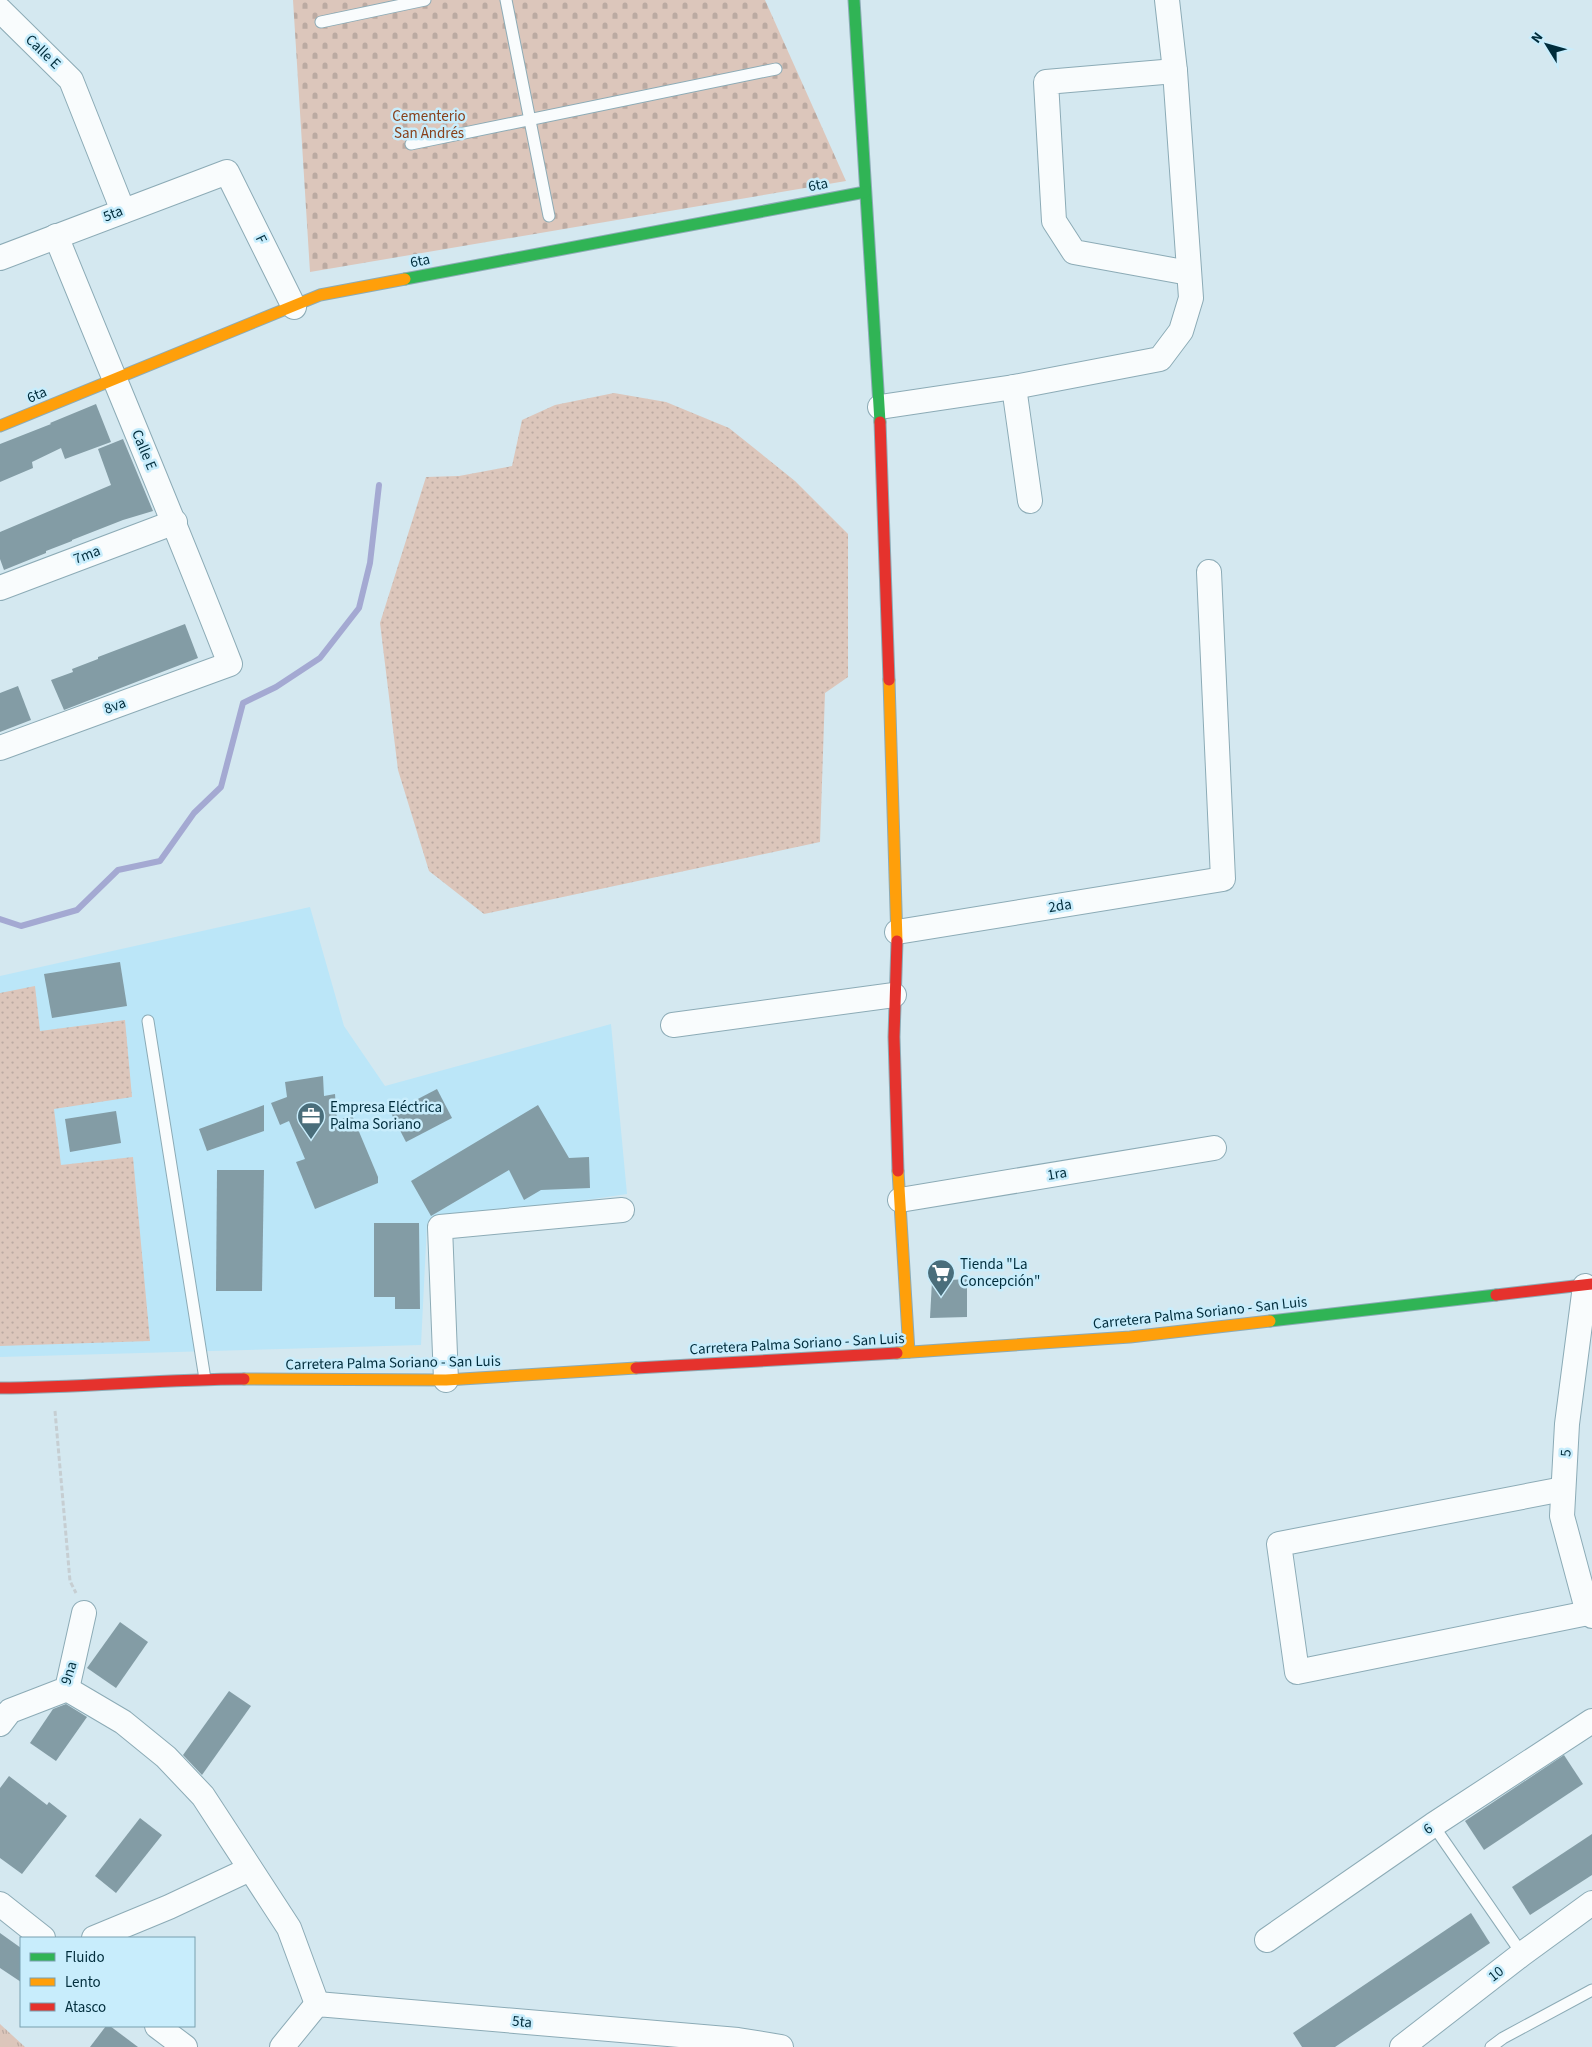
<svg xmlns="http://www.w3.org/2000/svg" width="1592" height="2047" font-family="'Source Sans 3',sans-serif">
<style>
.built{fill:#bbe6f8}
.grass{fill:url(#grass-dots)}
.cemetery{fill:url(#cemetery-stones)}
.park{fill:url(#park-tufts)}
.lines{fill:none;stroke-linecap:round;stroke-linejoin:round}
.stream{stroke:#a4a9d2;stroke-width:6}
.building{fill:#839ca5}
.lane-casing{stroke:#8cabb6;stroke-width:13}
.street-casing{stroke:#8cabb6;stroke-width:26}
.fast-casing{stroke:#8cabb6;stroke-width:13}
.slow-casing{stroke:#8cabb6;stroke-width:13}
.jam-casing{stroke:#8cabb6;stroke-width:13}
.path{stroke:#c6ced2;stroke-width:3;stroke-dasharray:5 2.5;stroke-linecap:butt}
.lane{stroke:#f9fcfd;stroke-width:11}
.street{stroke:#f9fcfd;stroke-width:24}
.fast{stroke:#30b455;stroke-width:11}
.slow{stroke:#ff9f0a;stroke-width:11}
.jam{stroke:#e5322d;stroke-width:11}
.labels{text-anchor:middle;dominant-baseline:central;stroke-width:5;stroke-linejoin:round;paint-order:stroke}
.street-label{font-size:15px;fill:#002d3c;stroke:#c8edfc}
.park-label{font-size:15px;fill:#88401a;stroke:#c8edfc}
.poi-label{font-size:15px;fill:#002d3c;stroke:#c8edfc;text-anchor:start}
</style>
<defs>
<pattern id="grass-dots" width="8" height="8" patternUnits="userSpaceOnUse" patternTransform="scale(1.25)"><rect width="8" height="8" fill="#dcc6bb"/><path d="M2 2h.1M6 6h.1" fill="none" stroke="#bbaaa2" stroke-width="1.8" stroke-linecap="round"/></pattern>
<pattern id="cemetery-stones" width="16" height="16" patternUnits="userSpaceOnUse" patternTransform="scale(1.25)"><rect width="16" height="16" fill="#dcc6bb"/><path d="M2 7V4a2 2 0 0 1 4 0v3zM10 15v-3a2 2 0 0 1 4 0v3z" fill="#bbaaa2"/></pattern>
<pattern id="park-tufts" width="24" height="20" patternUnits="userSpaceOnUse" patternTransform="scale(1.25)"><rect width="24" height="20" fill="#dcc6bb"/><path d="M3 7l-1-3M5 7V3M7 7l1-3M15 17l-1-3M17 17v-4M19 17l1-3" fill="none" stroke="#bbaaa2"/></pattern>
</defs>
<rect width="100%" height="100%" fill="#d4e8f0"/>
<path class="built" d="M310 907 344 1026 385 1086 611 1024 627 1194 427 1224 421 1345 0 1357V976Z"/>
<g class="grass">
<path d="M614 393 666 402 729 428 795 481 848 534V677L825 693 820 842 484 914 429 871 398 770 380 623 426 477 459 476 512 466 522 420 555 405Z"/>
<path d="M35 986 40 1031 125 1020 132 1097 54 1109 61 1165 133 1157 150 1341 0 1346V993Z"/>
</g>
<path class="cemetery" d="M293 0H765L846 181 310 272Z"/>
<path class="park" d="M0 2024 25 2047H0Z"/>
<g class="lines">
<path class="stream" d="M0 919 21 926 77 910 118 870 160 861 194 813 221 787 243 703 276 687 320 658 359 608 370 563 379 485"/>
</g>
<g class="building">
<path d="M96 404 111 442 65 459 61 448 32 462 33 468 0 482V444L51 424 50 423Z"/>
<path d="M123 439 153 511 123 520 72 540V541L46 551V553L4 570 0 559V532L111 485 98 449Z"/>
<path d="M185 624 198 658 64 710 51 680 73 672 72 669 98 659V657Z"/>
<path d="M18 686 31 720 0 732V693Z"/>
<path d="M120 962 127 1006 52 1018 44 974Z"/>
<path d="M323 1076 324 1096 335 1094 337 1121 352 1115 378 1177V1183L315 1209 296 1162 305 1159 289 1121 280 1125 271 1103 287 1097 285 1082Z"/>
<path d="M437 1089 452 1118 406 1142 391 1113Z"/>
<path d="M264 1105V1131L207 1151 199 1129Z"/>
<path d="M538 1105 569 1158 589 1157 590 1188 541 1190 524 1200 509 1170 431 1216 411 1181Z"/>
<path d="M116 1111 121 1143 70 1152 65 1119Z"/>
<path d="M217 1170H264L262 1291H216Z"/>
<path d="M374 1223H419L420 1309H395V1297H374Z"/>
<path d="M967 1279V1317L930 1318 932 1281Z"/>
<path d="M120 1622 148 1642 116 1688 87 1668Z"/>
<path d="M229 1691 251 1706 202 1775 183 1755Z"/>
<path d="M66 1704 87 1717 56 1761 30 1743 53 1709Z"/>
<path d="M1564 1755 1583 1784 1484 1850 1465 1821Z"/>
<path d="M9 1776 47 1805 49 1802 67 1816 22 1874 0 1858V1788Z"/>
<path d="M140 1818 162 1835 116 1893 95 1876Z"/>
<path d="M1592 1834V1875L1530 1915 1512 1887Z"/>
<path d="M1471 1913 1490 1943 1335 2047H1302L1293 2033Z"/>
<path d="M0 1933 21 1948V1982L0 1968Z"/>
<path d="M106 2026H110L138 2047H90Z"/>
</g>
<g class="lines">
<g class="lane-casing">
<g id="lane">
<path d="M506 0 549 216"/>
<path d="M321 22 425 0"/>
<path d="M411 144 776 69"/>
<path d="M148 1021 205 1379"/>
<path d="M1433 1825 1522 1954"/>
<path d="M1491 2047 1503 2038 1592 1990"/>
</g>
</g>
<g class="street-casing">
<g id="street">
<path d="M0 10 71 80 123 211"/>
<path d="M1175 71 1046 82 1054 221 1074 252 1189 273"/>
<path d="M0 258 227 172 294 307"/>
<path d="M1014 387 1030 501"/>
<path d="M880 407 1014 387 1160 359 1181 331 1191 298 1175 71 1167 0"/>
<path d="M0 588 175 522"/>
<path d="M0 748 230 664C174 520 114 379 56 236"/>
<path d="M897 932 1223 879 1209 572"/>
<path d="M673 1025 894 995"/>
<path d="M900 1200 1214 1148"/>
<path d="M1585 1286 1567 1424 1562 1516 1588 1613 1592 1616"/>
<path d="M446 1380 440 1227 622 1210"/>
<path d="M1563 1489 1279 1544 1297 1672 1588 1613"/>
<path d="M67 1689 123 1722 166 1757 203 1796 289 1928 317 2004"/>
<path d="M0 1724 10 1711 67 1689 84 1613"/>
<path d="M0 1904 43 1938"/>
<path d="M94 1938 169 1907 250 1869"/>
<path d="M1267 1940 1433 1825 1592 1721"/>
<path d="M157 2026 185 2047"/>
<path d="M282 2047 317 2004 738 2040 781 2047"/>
<path d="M1402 2047 1522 1954 1592 1903"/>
</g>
</g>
<g class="fast-casing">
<g id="fast">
<path d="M854 0 880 422"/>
<path d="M405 279 865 192"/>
<path d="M1270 1321 1496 1295"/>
</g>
</g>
<g class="slow-casing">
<g id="slow">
<path d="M0 426 320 295 405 279"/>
<path d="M889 680 897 941"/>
<path d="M898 1171 909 1352"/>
<path d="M897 1353 1130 1337 1270 1321"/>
<path d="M244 1379 446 1380 636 1368"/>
</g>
</g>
<g class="jam-casing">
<g id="jam">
<path d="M880 422 889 680"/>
<path d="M897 941 894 1037 898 1171"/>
<path d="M1496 1295 1592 1284"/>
<path d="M636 1368 897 1353"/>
<path d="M0 1388C81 1388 162 1379 244 1379"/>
</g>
</g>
<path class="path" d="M55 1411 70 1581 76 1593"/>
<use href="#lane" class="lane"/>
<use href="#street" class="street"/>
<use href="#fast" class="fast"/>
<use href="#slow" class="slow"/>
<use href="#jam" class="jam"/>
</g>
<defs>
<g id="office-pin" transform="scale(1.4375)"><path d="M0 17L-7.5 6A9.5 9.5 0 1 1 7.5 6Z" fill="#4a6e7b" stroke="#c8edfc"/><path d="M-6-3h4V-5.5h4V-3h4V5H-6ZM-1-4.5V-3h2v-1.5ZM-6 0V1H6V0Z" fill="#fff"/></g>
<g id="supermarket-pin" transform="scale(1.4375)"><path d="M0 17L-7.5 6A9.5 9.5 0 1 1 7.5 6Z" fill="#4a6e7b" stroke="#c8edfc"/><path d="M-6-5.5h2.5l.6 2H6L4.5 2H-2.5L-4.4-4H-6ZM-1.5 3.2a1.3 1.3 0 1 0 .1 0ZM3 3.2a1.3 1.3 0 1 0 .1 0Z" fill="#fff"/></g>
</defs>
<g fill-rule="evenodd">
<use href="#office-pin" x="311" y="1116"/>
<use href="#supermarket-pin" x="941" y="1273"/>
</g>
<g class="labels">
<g class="street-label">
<text transform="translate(43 52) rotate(44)">Calle E</text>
<text transform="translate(818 185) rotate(-11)">6ta</text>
<text transform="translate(113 214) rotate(-21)">5ta</text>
<text transform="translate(261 239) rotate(64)">F</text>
<text transform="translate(420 261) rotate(-11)">6ta</text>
<text transform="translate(37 395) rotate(-22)">6ta</text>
<text transform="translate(144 450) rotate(67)">Calle E</text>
<text transform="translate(87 555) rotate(-21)">7ma</text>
<text transform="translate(115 706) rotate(-20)">8va</text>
<text transform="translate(1060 906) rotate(-9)">2da</text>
<text transform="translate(1057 1174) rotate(-9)">1ra</text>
<text transform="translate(1200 1313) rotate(-6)">Carretera Palma Soriano - San Luis</text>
<text transform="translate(797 1344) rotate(-3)">Carretera Palma Soriano - San Luis</text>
<text transform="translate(393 1363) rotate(-1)">Carretera Palma Soriano - San Luis</text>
<text transform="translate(1566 1453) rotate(-87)">5</text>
<text transform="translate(69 1673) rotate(-72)">9na</text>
<text transform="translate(1428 1829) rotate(-34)">6</text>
<text transform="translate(1496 1974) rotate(-38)">10</text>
<text transform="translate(522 2022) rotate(5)">5ta</text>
</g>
<g class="park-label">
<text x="429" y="116">Cementerio<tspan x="429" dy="17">San Andrés</tspan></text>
</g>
<g class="poi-label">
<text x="330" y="1107">Empresa Eléctrica<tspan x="330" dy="17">Palma Soriano</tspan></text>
<text x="960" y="1264">Tienda "La<tspan x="960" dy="17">Concepción"</tspan></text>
</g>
</g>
<rect x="20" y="1937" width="175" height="90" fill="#c8edfc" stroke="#78a0af"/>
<rect x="30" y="1953" width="25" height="8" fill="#30b455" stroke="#78a0af"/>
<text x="65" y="1962" font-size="15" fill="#002d3c">Fluido</text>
<rect x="30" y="1978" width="25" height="8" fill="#ff9f0a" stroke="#78a0af"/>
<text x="65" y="1987" font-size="15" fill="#002d3c">Lento</text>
<rect x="30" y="2003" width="25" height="8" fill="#e5322d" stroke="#78a0af"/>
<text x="65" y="2012" font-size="15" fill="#002d3c">Atasco</text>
<g transform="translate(1547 45) rotate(307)" stroke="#c8edfc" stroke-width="4" paint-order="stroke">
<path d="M0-4L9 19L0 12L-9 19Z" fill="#002d3c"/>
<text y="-8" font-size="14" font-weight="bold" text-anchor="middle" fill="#002d3c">N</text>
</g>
</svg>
